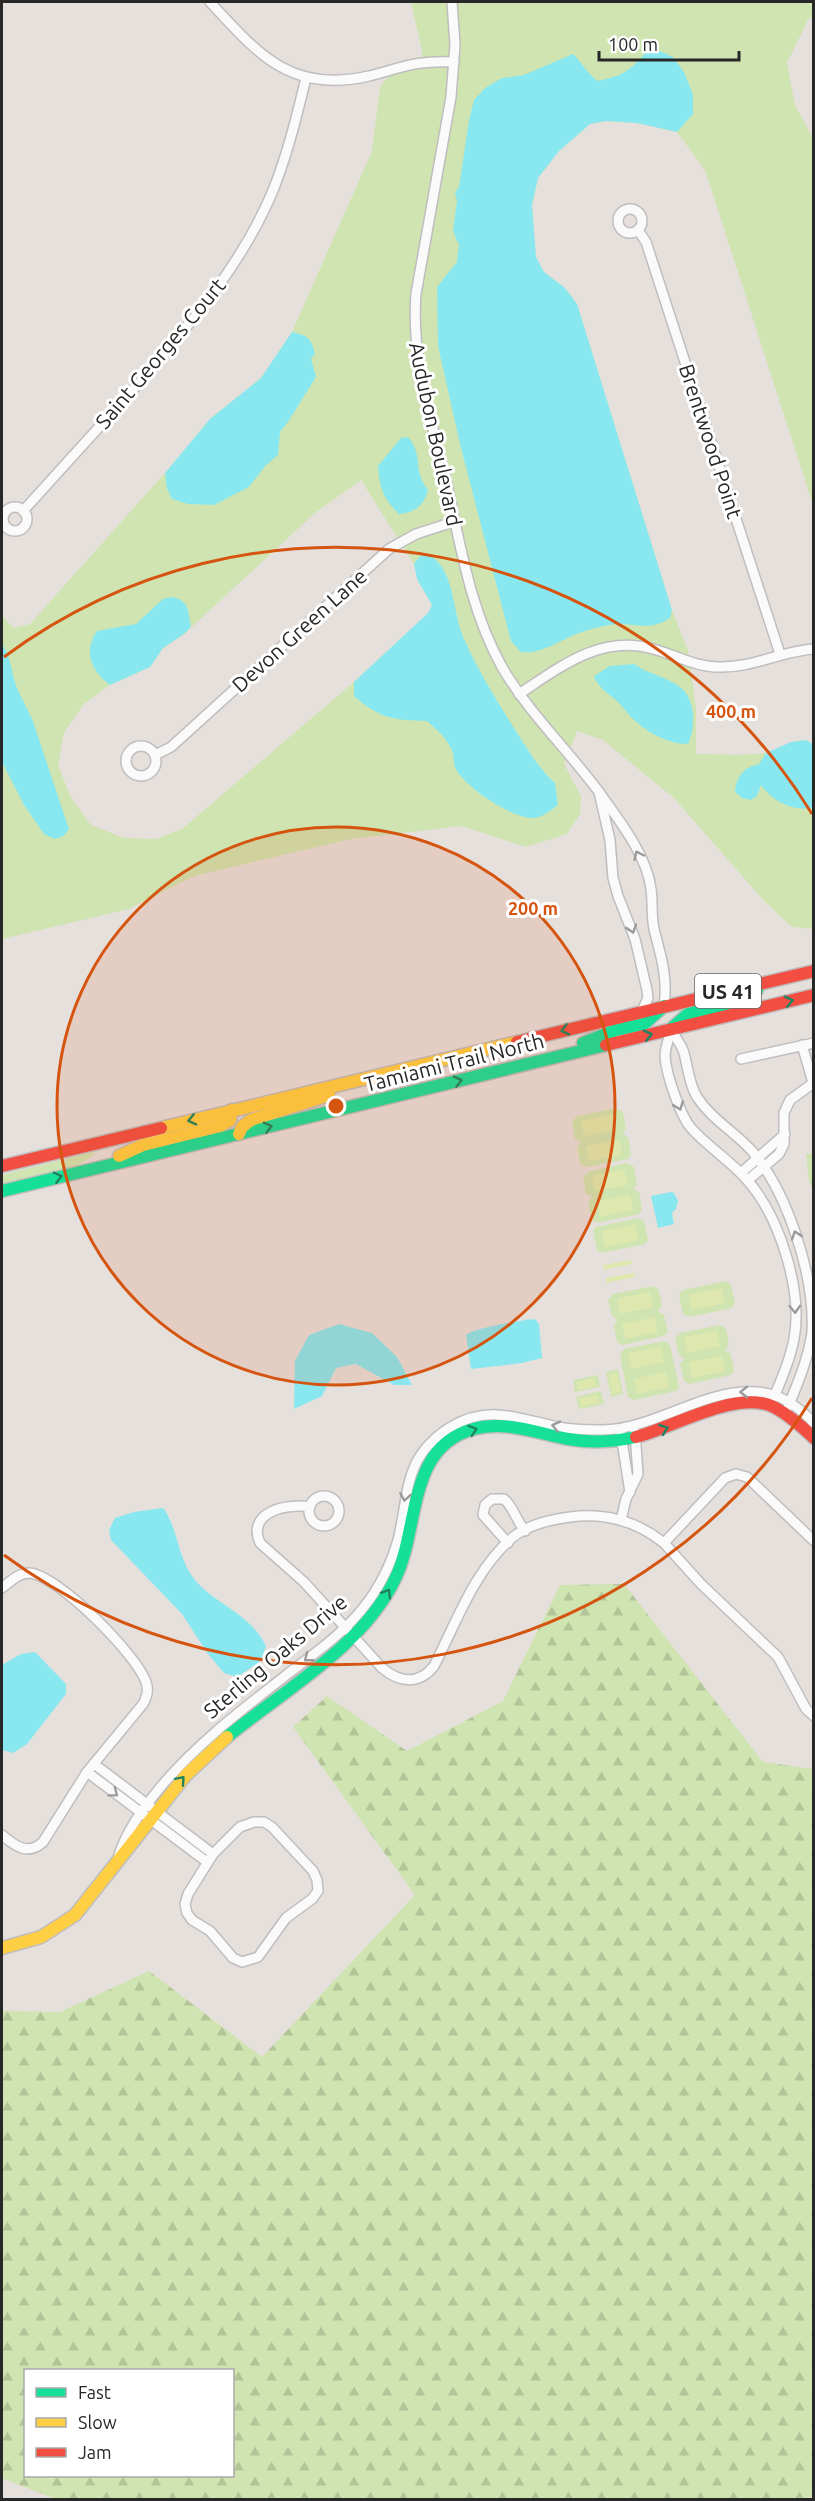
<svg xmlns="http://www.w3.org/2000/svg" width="815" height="2501" font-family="Ubuntu,sans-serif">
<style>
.green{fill:#cfe4b1;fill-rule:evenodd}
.forest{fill:url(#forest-firs);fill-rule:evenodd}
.wetland{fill:url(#wetland-marsh)}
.pitch{fill:#dee8ae}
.water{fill:#89e8ef}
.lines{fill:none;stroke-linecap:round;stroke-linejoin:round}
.street-casing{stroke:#bfbdbe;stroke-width:12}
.fast-casing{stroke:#bfbdbe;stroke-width:15}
.slow-casing{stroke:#bfbdbe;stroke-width:15}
.jam-casing{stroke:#bfbdbe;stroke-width:15}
.street{stroke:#fbfafa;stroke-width:9}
.fast{stroke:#16e098;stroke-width:12}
.slow{stroke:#ffcf43;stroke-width:12}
.jam{stroke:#f24e42;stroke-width:12}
.oneway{stroke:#9c9b9b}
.oneway2{stroke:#1e8460}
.ring{fill:none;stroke:#d5540f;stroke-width:3}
.labels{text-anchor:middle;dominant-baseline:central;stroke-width:6;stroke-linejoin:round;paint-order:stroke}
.shield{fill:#fff;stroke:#686868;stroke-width:1.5}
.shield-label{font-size:20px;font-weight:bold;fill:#272727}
.street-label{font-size:21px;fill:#272727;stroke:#fff}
.centre{fill:#d5540f;stroke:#fff;stroke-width:3}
.ring-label{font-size:18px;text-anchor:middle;font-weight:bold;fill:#d5540f;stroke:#fff;stroke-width:6;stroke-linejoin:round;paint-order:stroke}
</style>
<defs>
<pattern id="forest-firs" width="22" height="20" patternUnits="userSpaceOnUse" patternTransform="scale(1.5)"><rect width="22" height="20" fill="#cfe4b1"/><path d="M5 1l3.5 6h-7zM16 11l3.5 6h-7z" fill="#b2c498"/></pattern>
<pattern id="wetland-marsh" width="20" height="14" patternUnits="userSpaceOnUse" patternTransform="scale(1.5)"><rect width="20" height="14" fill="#cfe4b1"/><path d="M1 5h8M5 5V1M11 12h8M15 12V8" fill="none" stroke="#b2c498"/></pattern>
</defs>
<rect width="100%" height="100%" fill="#e6e0dc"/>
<g class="green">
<path d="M411 2H813V16L808 20 787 63 795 105 813 138V505L705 170 677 132 637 123 606 121 590 124 559 151 538 178 532 205 536 257 544 272 565 288 577 304 672 610 688 651 696 708V754C718 754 742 756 764 753 782 751 794 734 813 744V929L792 927 765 902 674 798 603 740 577 731 564 764 581 796 580 814 567 834 526 847 461 826 351 839 194 876 129 909 2 939V616L14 628 30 624 165 473 210 419 261 378 292 332 372 151 380 87 391 73 421 67 422 51ZM361 480 414 564 417 579 432 605 428 614 354 682 182 829 156 839 124 838 91 825 71 798 58 765 64 732 84 704 110 685 150 667 163 648 184 634 315 513Z"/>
<path d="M616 1108 623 1112 626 1129 622 1134 628 1137 631 1154 628 1159 586 1167 581 1165 577 1148 581 1142 575 1139 572 1122 577 1116Z"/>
<path d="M94 1152V1155L76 1166 2 1184V1175Z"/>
<path d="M627 1163 634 1167 637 1184 633 1189 639 1192 642 1209 639 1214 597 1223 592 1220 588 1203 592 1197 586 1194 583 1177 588 1172Z"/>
<path d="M639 1218 644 1221 648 1240 645 1244 602 1253 597 1251 593 1230 596 1227Z"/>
<path d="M726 1281 731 1285 735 1303 732 1308 689 1317 683 1314 679 1295 683 1290Z"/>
<path d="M653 1286 659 1290 662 1306 658 1311 664 1315 668 1332 664 1336 622 1345 617 1342 614 1325 617 1320 612 1316 608 1300 613 1294Z"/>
<path d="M720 1325 726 1329 729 1345 725 1350 731 1354 734 1371 731 1375 689 1384 684 1381 680 1364 684 1359 679 1355 675 1338 680 1333Z"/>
<path d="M664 1341 670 1345 679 1387 676 1391 634 1400 628 1397 620 1355 624 1349Z"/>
<path d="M618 1369 623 1394 611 1397 606 1372Z"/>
<path d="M598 1375 600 1387 575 1392 573 1380Z"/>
<path d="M601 1391 604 1404 579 1409 576 1397Z"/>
</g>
<path class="forest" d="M624 1584 763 1762 813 1769V2499L58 2500 2 2478V2011L60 2012 149 1971 262 2057 415 1895 293 1727 327 1696 407 1751 503 1701 560 1585ZM26 2370H232V2476H26Z"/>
<path class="wetland" d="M813 1153H814L813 1191 809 1181 806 1154Z"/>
<g class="pitch">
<path d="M613 1114 616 1130 584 1136 581 1121Z"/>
<path d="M619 1140 622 1155 589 1161 586 1146Z"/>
<path d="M624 1169 628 1185 595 1191 592 1176Z"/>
<path d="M630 1195 633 1210 600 1217 597 1201Z"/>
<path d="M635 1224 638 1240 605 1247 602 1231Z"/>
<path d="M631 1260 632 1264 604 1270 603 1265Z"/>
<path d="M634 1273 635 1277 606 1283V1278Z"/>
<path d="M721 1288 725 1303 692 1310 688 1295Z"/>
<path d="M650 1292 653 1307 620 1314 617 1299Z"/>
<path d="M655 1317 658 1332 625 1339 622 1324Z"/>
<path d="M717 1331 720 1346 687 1353 684 1337Z"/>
<path d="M661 1347 664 1362 631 1369 628 1353Z"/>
<path d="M722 1356 725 1371 692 1378 689 1362Z"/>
<path d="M666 1372 669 1387 637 1394 634 1379Z"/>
<path d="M617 1374 621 1392 612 1394 609 1375Z"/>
<path d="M594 1378 596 1386 578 1390 576 1382Z"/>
<path d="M598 1395 599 1403 581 1407 579 1398Z"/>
</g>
<g class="water">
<path d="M660 51 673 57 684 72 693 95V114L677 132 637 123 606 121 590 124 559 151 538 178 532 205 536 257 544 272 565 288 577 304 672 610 670 618C650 631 639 624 617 624 607 625 595 628 585 631 563 637 544 655 521 652L511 641 460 444 438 346 437 287 457 262 459 245 453 231 457 201 455 193 459 187 469 120 474 100 485 88 502 78 524 75 573 54C583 63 586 73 598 81 622 76 630 71 646 52Z"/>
<path d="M292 332C307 335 312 339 315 354L311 359 316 377 288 422 280 432 278 455 265 466 249 487 214 505 188 504 172 499 167 489 165 473 210 419 261 378Z"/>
<path d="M408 437C418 449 417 456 419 471 420 477 424 484 428 490 424 505 415 513 399 514 384 500 379 487 378 466L401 438Z"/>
<path d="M430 555C456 573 452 612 464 639 479 673 499 704 519 736 530 753 540 770 555 783L558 805C551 810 544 817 534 818 513 819 468 789 457 771 453 766 454 759 453 753 448 739 438 731 427 721 394 720 380 719 354 696V682L428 613 432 605 417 579 414 564 420 556Z"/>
<path d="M172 597C189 600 188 611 191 627L184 634 163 648 150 667 110 685C91 671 83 651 97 631L136 624 163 599Z"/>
<path d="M2 643 8 655 16 686 33 721 69 829 64 836 54 839 44 834 24 805 2 762Z"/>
<path d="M634 664C648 674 667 677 680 687 696 699 696 728 688 744 667 744 644 731 629 715 625 710 621 705 617 701 608 693 598 688 594 676L610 666Z"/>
<path d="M806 740 813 744V808C792 811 774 803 761 785L757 796 751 800 742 798 735 792C736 776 744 767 759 764L766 753 791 742Z"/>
<path d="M671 1192 674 1193 678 1201 676 1209 672 1213 674 1224 658 1228 651 1196Z"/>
<path d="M535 1319 539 1324 542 1358 522 1363 471 1369 466 1335C474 1328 522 1320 535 1319Z"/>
<path d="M339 1324 372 1333 397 1357 412 1385H394L356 1364 336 1368 322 1396 294 1409 295 1361 309 1335Z"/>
<path d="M163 1508C178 1527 177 1558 195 1580 216 1605 250 1613 266 1646L261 1661 237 1677 224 1673 208 1654 182 1614 111 1540 109 1530 115 1518 134 1512Z"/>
<path d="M35 1652 66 1684V1694L27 1744 13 1753 2 1750V1665L21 1654Z"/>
</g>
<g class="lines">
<g class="street-casing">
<g id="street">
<path d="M210 2C258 54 291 94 369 76 404 67 416 60 454 62"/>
<path d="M452 2 455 45 451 97 416 294C411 357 430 415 445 476 460 541 469 608 502 667 528 712 568 750 599 792"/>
<circle cx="630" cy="221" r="12"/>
<path d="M638 230 646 242 780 654"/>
<circle cx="15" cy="519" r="12"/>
<path d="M23 511C62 468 101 425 140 382 192 322 244 262 274 188 288 152 297 115 306 78"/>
<path d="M519 694C560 667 601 634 653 649 676 655 695 667 719 667 753 668 781 651 814 649"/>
<circle cx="141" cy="761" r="15"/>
<path d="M155 755 171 747 389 549 416 534 453 522"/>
<path d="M642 1011 648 998 647 990 635 939 618 896 613 878 610 840 599 792C618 819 647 855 651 889 653 903 651 913 654 929 661 957 668 977 664 1006"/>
<path d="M671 1030C675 1037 682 1045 684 1053 688 1068 689 1084 697 1097 711 1119 735 1132 752 1151 788 1193 815 1277 812 1333 808 1359 798 1383 788 1407"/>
<path d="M671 1030C669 1038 665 1048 665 1056 666 1074 680 1115 691 1128 709 1148 731 1161 748 1181 780 1218 803 1291 794 1339 790 1360 782 1379 773 1399"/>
<path d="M802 1045 814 1086"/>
<path d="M741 1059 814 1043"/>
<path d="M741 1173 785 1134"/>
<path d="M748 1180 779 1154 784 1144V1113L790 1100 812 1084"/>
<path d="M621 1435 630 1492"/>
<circle cx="324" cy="1511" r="15"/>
<path d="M310 1507C287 1503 246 1512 260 1543L304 1582 382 1668C400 1683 419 1685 434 1666 456 1623 475 1569 513 1537 530 1523 558 1518 579 1516 611 1514 639 1523 664 1543"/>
<path d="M621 1520 626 1499 638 1474 635 1432"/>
<path d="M814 1541 747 1477 736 1474 725 1478 664 1543 701 1584 778 1657 806 1709 814 1716"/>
<path d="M508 1543 483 1515 485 1505 492 1499H504C514 1508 516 1520 525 1531"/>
<path d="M2 1588C10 1582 18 1573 29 1573 57 1574 137 1655 146 1682 149 1690 147 1697 143 1704L87 1772 43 1842C28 1856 15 1846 2 1835"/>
<path d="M94 1764 213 1854"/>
<path d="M87 1772 207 1862"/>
<path d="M254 1822H264L272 1827 313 1871 317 1880 318 1891 312 1899 286 1918 258 1957 242 1962 233 1958 210 1931 192 1920 187 1913 185 1904 188 1894 213 1854 240 1827Z"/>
<path d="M118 1858C126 1832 141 1811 159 1789 196 1744 243 1709 289 1673 315 1653 344 1633 364 1607 380 1587 391 1564 398 1540 410 1493 402 1459 449 1428 490 1402 523 1421 564 1428 576 1430 589 1430 602 1430 657 1429 701 1389 757 1392 780 1393 798 1406 814 1423"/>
</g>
</g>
<g class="fast-casing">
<g id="fast">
<path d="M672 1028 688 1014 727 1004 757 990"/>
<path d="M583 1043 616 1030 644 1024 664 1006"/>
<path d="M2 1191 606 1045"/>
<path d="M227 1737C283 1691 363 1646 395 1579 420 1528 406 1448 473 1429 505 1420 537 1433 568 1439 591 1443 613 1442 636 1437"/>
</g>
</g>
<g class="slow-casing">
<g id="slow">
<path d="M161 1128 517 1042"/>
<path d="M239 1134 242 1127 251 1120 329 1095"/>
<path d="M119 1156 143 1145 220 1126 230 1120 232 1110"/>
<path d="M2 1948 41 1937 75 1915 186 1775 227 1737"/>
</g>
</g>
<g class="jam-casing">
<g id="jam">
<path d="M517 1042 814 971"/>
<path d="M606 1045 814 995"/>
<path d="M2 1166 161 1128"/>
<path d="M636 1437C674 1427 737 1389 774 1407 789 1415 801 1426 814 1438"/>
</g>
</g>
<use href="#street" class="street"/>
<use href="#fast" class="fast"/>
<use href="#slow" class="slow"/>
<use href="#jam" class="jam"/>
</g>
<defs><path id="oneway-chevron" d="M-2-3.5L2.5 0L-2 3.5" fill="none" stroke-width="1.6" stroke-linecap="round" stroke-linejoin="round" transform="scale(1.5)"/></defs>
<g class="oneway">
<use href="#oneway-chevron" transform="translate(638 855) rotate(-115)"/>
<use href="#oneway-chevron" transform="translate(632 929) rotate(71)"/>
<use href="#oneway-chevron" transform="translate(679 1106) rotate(70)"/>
<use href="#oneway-chevron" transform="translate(796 1235) rotate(-109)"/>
<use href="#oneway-chevron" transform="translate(795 1309) rotate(87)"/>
<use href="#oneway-chevron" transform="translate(744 1392) rotate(179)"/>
<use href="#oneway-chevron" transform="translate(556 1426) rotate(-167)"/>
<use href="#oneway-chevron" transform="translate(405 1497) rotate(100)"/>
<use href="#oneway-chevron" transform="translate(308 1658) rotate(142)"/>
<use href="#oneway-chevron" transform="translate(114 1793) rotate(37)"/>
</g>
<g class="oneway2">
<use href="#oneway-chevron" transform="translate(789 1001) rotate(-13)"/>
<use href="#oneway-chevron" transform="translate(565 1030) rotate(166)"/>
<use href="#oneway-chevron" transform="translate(648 1035) rotate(-13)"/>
<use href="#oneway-chevron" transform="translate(458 1081) rotate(-14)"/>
<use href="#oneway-chevron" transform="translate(192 1120) rotate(167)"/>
<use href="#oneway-chevron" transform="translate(268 1127) rotate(-14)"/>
<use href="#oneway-chevron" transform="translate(58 1177) rotate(-14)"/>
<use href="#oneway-chevron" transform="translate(664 1429) rotate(-20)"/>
<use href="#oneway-chevron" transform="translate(473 1430) rotate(-18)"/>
<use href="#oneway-chevron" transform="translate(387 1593) rotate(-59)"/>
<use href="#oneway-chevron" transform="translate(181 1780) rotate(-49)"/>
</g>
<circle cx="336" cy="1106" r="279" fill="#d5540f" fill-opacity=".12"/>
<g class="ring">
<circle cx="336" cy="1106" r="279"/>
<path d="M812 1398A558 558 0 0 1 4 1555M4 657A558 558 0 0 1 812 814"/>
</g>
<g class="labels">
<rect class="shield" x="695" y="974" width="66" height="34" rx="4.5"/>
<g class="shield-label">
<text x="728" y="991">US 41</text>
</g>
<g class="street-label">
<text transform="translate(160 353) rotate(-50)">Saint Georges Court</text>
<text transform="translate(436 434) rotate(78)">Audubon Boulevard</text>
<text transform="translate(711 441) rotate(72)">Brentwood Point</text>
<text transform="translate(299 630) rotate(-42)">Devon Green Lane</text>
<text transform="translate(454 1062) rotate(-14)">Tamiami Trail North</text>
<text transform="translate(275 1656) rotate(-40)">Sterling Oaks Drive</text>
</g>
</g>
<circle cx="336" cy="1106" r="9" class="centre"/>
<g class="ring-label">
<text x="731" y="718">400 m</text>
<text x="533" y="915">200 m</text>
</g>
<rect width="815" height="2501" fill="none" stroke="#272727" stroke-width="6"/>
<rect x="24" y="2369" width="210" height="108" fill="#ffffff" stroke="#a9a9a9" stroke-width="1.5"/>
<rect x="36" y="2388" width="30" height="9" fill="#16e098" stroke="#a9a9a9" stroke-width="1.5"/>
<text x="78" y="2399" font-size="18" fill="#272727">Fast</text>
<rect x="36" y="2418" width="30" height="9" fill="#ffcf43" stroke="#a9a9a9" stroke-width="1.5"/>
<text x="78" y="2429" font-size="18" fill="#272727">Slow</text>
<rect x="36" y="2448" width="30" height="9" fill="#f24e42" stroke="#a9a9a9" stroke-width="1.5"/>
<text x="78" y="2459" font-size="18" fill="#272727">Jam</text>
<path d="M599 51v9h140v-9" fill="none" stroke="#272727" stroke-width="3"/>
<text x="608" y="51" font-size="18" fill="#272727" stroke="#ffffff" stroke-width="4.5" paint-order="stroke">100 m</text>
</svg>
